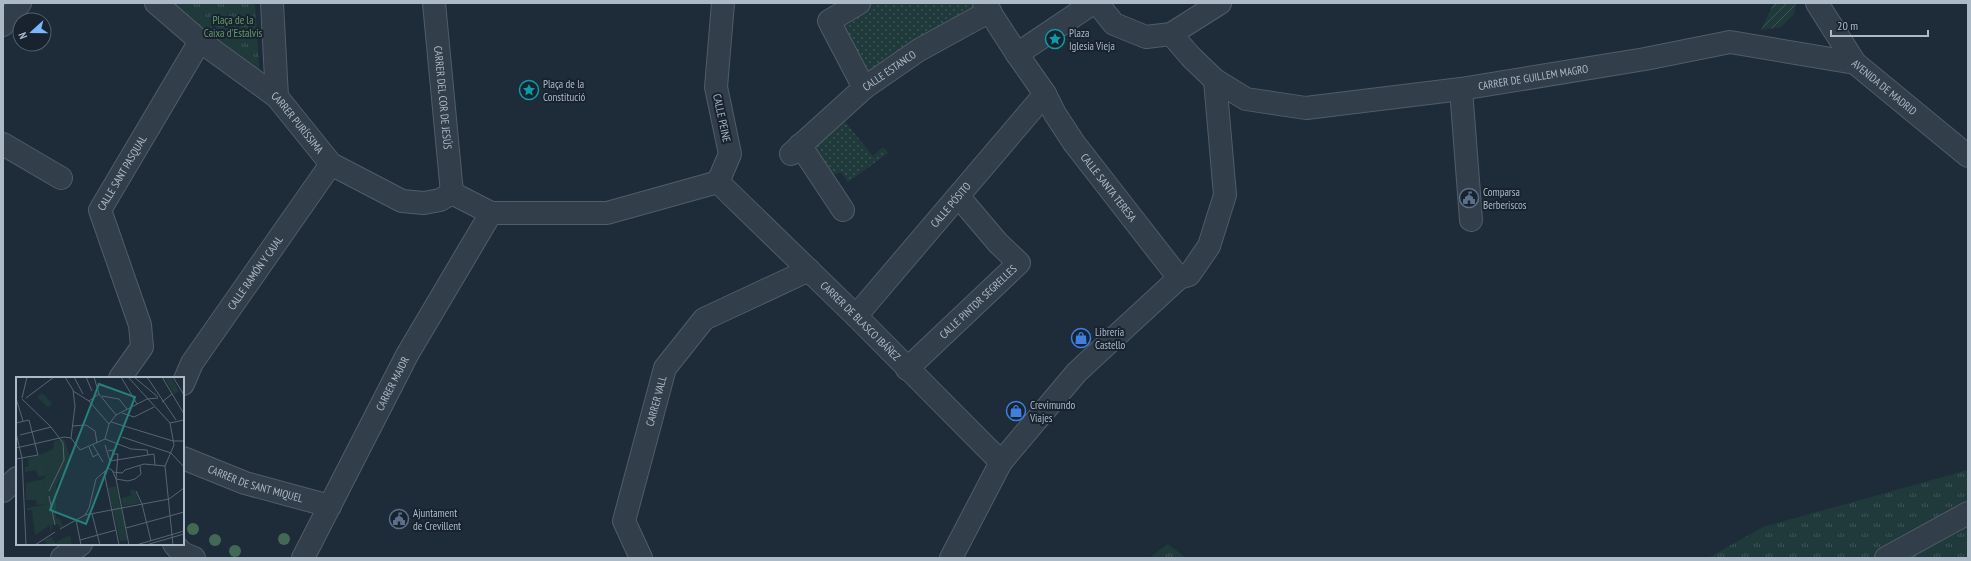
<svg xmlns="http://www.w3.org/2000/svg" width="1971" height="561" font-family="'PT Sans Narrow',sans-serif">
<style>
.grass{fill:url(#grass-dots)}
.park{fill:url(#park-tufts)}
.garden{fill:url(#garden-furrows)}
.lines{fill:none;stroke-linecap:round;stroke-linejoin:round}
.minor-casing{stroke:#505c68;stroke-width:24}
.minor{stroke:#323e4a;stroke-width:22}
.tree{fill:#436854}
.labels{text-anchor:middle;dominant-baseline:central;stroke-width:4;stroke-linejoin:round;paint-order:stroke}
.park-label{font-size:11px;fill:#629a6a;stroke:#18232f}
.poi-label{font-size:11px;fill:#acb9c7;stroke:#18232f;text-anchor:start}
.street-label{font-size:11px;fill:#acb9c7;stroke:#18232f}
.inset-road{fill:none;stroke:#576472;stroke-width:1}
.view{fill:#27807b;fill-opacity:0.15;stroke:#27807b;stroke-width:2}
.inset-edge{fill:none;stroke:#acb9c7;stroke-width:2}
</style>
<defs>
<pattern id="grass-dots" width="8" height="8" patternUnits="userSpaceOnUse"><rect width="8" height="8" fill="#203a3b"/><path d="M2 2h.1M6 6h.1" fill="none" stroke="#3e5456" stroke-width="1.8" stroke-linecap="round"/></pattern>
<pattern id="park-tufts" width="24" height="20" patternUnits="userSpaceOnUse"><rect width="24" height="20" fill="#203a3b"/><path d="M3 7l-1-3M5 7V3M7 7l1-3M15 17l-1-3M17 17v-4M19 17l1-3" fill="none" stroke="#3e5456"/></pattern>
<pattern id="garden-furrows" width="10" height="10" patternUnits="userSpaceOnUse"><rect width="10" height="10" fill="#203a3b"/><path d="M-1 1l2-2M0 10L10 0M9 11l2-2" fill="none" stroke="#3e5456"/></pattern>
</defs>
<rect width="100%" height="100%" fill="#1e2c3a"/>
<g class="grass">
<path d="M873 3H979L982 8 867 79 839 23Z"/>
<path d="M841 117 873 156 883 147 888 153 848 182 841 172 828 177 806 145Z"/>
</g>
<g class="park">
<path d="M173 3H255L260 82Z"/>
<path d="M1968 470V558H1708L1763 527Z"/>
<path d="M1168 544 1186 558H1149Z"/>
</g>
<path class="garden" d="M1774 3H1796L1794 14 1781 27 1761 30Z"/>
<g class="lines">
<g class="minor-casing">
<g id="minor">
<path id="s1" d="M156 3 200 41 277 97 331 164 402 201 424 203 440 200 452 193"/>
<path d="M272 3 277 97"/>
<path id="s2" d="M434 3 452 193"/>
<path d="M859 3 829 21 864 88"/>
<path id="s3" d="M984 3 1017 54 1045 94 1055 114 1074 143 1179 278"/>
<path d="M1097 3 1114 24 1146 37 1171 34 1220 3"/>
<path id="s4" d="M1817 3 1855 63 1968 156"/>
<path d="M3 25 20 3"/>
<path id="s5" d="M1171 34 1191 57 1215 80 1246 99 1306 108 1461 89 1645 59 1730 42 1855 63"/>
<path d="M1017 54 1093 3"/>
<path d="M1461 89 1471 220"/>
<path d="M3 144 61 178"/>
<path d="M800 145 843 210"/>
<path id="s6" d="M791 154 864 88 919 50 990 11"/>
<path id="s7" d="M718 182 856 316 1001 462"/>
<path d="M718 182 730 154 716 87 723 3"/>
<path d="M452 193 491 213H607L718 182"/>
<path id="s8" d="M856 316 1045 94"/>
<path id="s9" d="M907 369 1019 263 998 243 959 197"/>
<path id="s10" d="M120 378 142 347 140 325 100 210 200 41"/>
<path id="s11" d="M183 384 192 363 331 164"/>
<path id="s12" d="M183 458 245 483 330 506"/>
<path d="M3 491 17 478"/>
<path d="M174 544 182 553 194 558"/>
<path d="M62 558 81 544"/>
<path id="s13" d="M303 558 407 355 491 213"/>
<path id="s14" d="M641 558 624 521 665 368 704 319 809 270"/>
<path d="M951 558 1001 462 1077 372 1179 278 1189 275 1209 246 1225 195 1215 80"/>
<path d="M1886 558 1968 513"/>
</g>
</g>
<use href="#minor" class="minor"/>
</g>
<g class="tree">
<circle cx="193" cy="529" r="6"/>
<circle cx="284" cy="539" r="6"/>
<circle cx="215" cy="540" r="6"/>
<circle cx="235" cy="551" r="6"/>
</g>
<defs>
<g id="sight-ring" transform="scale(1)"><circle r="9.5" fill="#18232f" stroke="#0f9aa8" stroke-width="1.5"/><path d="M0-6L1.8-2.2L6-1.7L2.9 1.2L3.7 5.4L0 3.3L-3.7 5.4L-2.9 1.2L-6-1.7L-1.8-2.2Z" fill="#0f9aa8"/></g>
<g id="civic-ring" transform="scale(1)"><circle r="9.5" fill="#18232f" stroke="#5c6f8a" stroke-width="1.5"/><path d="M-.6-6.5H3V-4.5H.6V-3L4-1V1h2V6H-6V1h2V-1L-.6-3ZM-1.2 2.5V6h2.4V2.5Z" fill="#5c6f8a"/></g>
<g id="shop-ring" transform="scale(1)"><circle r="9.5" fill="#18232f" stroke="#3f7fe0" stroke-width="1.5"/><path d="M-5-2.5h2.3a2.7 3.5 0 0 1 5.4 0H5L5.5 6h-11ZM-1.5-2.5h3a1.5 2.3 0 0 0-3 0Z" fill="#3f7fe0"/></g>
</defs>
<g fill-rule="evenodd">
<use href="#sight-ring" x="1055" y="39"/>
<use href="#sight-ring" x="529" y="90"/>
<use href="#civic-ring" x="1469" y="198"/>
<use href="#shop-ring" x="1081" y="338"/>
<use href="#shop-ring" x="1016" y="411"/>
<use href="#civic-ring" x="399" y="519"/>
</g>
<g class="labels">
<g class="park-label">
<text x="233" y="20">Plaça de la<tspan x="233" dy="13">Caixa d'Estalvis</tspan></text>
</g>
<g class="poi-label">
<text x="1069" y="33">Plaza<tspan x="1069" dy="13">Iglesia Vieja</tspan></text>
<text x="543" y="84">Plaça de la<tspan x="543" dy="13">Constitució</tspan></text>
<text x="1483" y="192">Comparsa<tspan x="1483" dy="13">Berberiscos</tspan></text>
<text x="1095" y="332">Librería<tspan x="1095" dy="13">Castello</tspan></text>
<text x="1030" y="405">Crevimundo<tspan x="1030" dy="13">Viajes</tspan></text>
<text x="413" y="513">Ajuntament<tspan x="413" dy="13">de Crevillent</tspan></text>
</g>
<g class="street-label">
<text stroke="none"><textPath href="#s6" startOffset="129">CALLE ESTANCO</textPath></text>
<text stroke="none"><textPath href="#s5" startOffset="390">CARRER DE GUILLEM MAGRO</textPath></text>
<text stroke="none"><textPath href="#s4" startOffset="109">AVENIDA DE MADRID</textPath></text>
<text stroke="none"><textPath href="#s2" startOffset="95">CARRER DEL COR DE JESÚS</textPath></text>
<text transform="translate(722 118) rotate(78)">CALLE PEINE</text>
<text stroke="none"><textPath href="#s1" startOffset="186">CARRER PURÍSSIMA</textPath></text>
<text stroke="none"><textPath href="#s10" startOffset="225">CALLE SANT PASQUAL</textPath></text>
<text stroke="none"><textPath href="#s3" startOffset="223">CALLE SANTA TERESA</textPath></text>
<text stroke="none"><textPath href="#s8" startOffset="146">CALLE PÓSITO</textPath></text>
<text stroke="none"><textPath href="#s11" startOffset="133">CALLE RAMÓN Y CAJAL</textPath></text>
<text stroke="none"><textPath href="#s9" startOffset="98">CALLE PINTOR SEGRELLES</textPath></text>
<text stroke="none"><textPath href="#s7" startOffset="199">CARRER DE BLASCO IBÁÑEZ</textPath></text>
<text stroke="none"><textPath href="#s13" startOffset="196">CARRER MAJOR</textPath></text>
<text stroke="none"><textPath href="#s14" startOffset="165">CARRER VALL</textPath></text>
<text stroke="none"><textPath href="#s12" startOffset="77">CARRER DE SANT MIQUEL</textPath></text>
</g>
</g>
<g transform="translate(16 377)">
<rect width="168" height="168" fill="#1e2c3a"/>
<path d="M26 16 36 26 32 30 21 20ZM43 63 47 70V75L37 73 38 64ZM20 79 29 86 31 97 29 99 22 100 20 93 9 95V90L13 89 12 81ZM28 102 31 127 21 128 20 123H10V106Z" fill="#203a3b"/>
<path d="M148 0H155L163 14 158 17ZM48 62 55 82 40 109V142L43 141 47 148 45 151 42 147H37L34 156V148L19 158 16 133H11V131L31 127 28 102 31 97 29 86 22 83 20 79 38 72 47 75 43 63ZM100 109 112 163 104 164 92 111ZM54 158 56 168H31L28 163 35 160 39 166Z" fill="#203a3b"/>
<path d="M118 112 124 126 107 129 105 121 115 119 114 113Z" fill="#203a3b"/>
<path class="inset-road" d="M49 0 57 13 59 29 55 61M58 0 67 17M70 0 76 14M78 0 83 17M105 0 121 27M112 0 154 46 158 68 149 89M118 0 142 20M131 0 160 43M146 0 168 37M157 0 168 18M57 14 73 24 93 47M83 17 100 38M86 19 103 22 111 32M0 21 7 44M6 21 11 0M10 21 38 0M6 22 35 50 47 66 48 83 33 114M73 24 83 17M146 25 156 17M106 36 118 40 138 30M95 45 157 64H168M154 46 168 43M56 49 70 48 79 54 81 66M0 56 6 81 10 168M4 58 35 50M106 60 155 76 168 90M55 61 64 73 89 62M89 62 93 47 100 38 131 22 142 21M89 62 115 72 131 73 132 78M77 68 87 85M89 68 94 84 138 77 139 88 149 89M73 70 77 80 82 77M0 71 48 60 55 61M92 74 97 73V77H102L100 102 112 104 119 102 125 97 124 89M0 82 22 78 13 43 0 46M149 89 157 168M97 95 106 96 109 93 128 87 139 88M120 114 126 127 135 164M33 119 39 148M76 137 84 168M69 138 73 131 80 102 88 95M60 143 65 168M110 151 168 135M44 152 69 138 153 122 168 111M64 163 100 153M19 168 39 155M103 168 88 95 92 91 96 93 100 102 113 168M120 168 168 154M130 168 168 157"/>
<path class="view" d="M83 7 119 20 70 147 34 133Z"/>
<rect width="168" height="168" class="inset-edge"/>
</g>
<rect width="1971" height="561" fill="none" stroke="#acb9c7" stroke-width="8"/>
<g transform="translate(32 32) rotate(249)"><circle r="19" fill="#18232f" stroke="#535f6c"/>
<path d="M0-3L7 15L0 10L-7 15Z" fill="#79b7ff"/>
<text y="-6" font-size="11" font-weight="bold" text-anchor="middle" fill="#acb9c7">N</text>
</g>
<path d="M1831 30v6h97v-6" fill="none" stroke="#acb9c7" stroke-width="2"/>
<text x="1837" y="30" font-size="12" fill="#acb9c7" stroke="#18232f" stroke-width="3" paint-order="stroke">20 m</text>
</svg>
